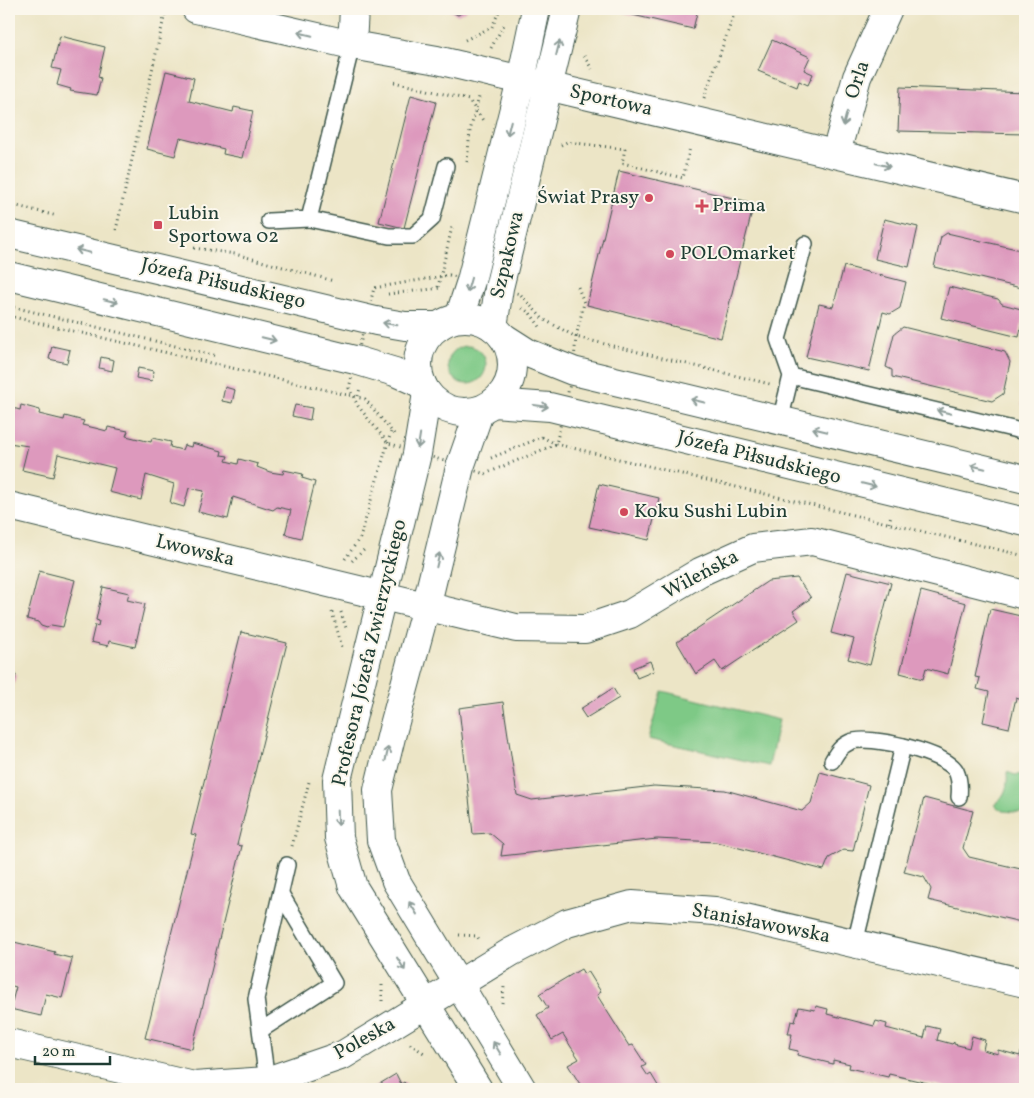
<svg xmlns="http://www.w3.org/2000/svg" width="1034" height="1098" font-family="Vollkorn,serif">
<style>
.green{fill:#7ec986;stroke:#4e835d}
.building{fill:#dd99bd}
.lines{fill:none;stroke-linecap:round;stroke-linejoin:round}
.lane-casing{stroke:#3e564a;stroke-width:18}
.street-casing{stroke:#3e564a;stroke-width:30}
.secondary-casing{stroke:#3e564a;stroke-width:30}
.path{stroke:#3e564a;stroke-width:3;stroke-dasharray:1 4;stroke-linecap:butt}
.lane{stroke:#fff;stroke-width:15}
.street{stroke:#fff;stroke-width:28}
.secondary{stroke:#fff;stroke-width:28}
.oneway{stroke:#8f9e9a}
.poi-dot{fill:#d1495b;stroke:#fbf7ec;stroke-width:2}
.labels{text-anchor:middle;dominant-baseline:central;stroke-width:4;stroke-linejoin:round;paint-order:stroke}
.street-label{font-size:20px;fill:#1f3d34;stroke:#fbf7ec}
.poi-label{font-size:20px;fill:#1f3d34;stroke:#fbf7ec;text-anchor:start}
</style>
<rect width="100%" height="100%" fill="#fbf7ec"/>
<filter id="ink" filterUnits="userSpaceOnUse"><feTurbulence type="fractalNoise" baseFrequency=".02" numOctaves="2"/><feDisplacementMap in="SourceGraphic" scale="10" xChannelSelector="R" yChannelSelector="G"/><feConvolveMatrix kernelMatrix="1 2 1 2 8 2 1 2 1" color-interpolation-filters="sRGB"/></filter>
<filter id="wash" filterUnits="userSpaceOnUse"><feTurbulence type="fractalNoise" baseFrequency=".0096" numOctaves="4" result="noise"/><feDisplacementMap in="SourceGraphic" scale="20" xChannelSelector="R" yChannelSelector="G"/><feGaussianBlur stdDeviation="1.12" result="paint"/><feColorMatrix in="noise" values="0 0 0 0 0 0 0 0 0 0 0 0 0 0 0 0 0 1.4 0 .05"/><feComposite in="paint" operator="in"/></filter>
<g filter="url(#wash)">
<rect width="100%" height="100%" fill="#ece5c6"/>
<g class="green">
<circle cx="467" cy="365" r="19"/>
<path d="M662 691 779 720 769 766 648 739Z"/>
<path d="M1007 772 1015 775 1025 774V813L1003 811 994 805C1006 795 1008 787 1007 772Z"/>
</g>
<g id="blocks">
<g class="building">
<path d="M446 9H468L458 15Z"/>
<path d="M625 9H698L693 29 624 13Z"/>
<path d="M60 36 105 47 98 77 101 78 97 95 70 91 71 89 57 85 61 70 52 68Z"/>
<path d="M772 40 810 57 804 70 813 74 808 85 799 81 797 87 758 71Z"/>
<path d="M166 71 194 78 189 101 233 112 234 107 253 111 242 158 223 154 224 149 180 138 175 156 147 149Z"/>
<path d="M900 87 1025 92V134L898 131Z"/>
<path d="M411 95 436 102 404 228 379 222Z"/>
<path d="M619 171 754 203 721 338 587 305Z"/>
<path d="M884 219 918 227 909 267 875 259Z"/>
<path d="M947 233 1025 251V289L934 267 941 237Z"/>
<path d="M844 266 906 282 900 308 890 314 883 312 869 371 806 357 819 304 833 307Z"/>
<path d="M949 287 998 299 1002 304 1025 310 1019 337 941 318Z"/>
<path d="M903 327 1005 352 1010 362 1003 394 992 401 892 377V370L886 367 894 334Z"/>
<path d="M52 346 70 350 67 363 49 359Z"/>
<path d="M101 357 114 360 112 371 99 368Z"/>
<path d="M138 368 154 371 152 381 136 378Z"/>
<path d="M225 387 235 390 232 403 222 401Z"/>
<path d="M1025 392V408L1021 404Z"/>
<path d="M21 405 40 410 39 414 64 420 65 416 84 421 82 425 95 428 107 431 108 427 128 431 126 436 151 442 152 438 171 442 170 447 182 450 184 445 191 447 192 443 222 451 221 455 228 456 226 461 238 464 239 459 258 464 257 467 270 472 283 474 284 470 303 474 302 478 315 482 301 538 285 534 291 510 277 507 273 510 233 497 228 519 198 512 204 491 189 488 184 507 170 503 174 484 146 475 141 500 109 492 115 468 58 454 53 477 22 470 28 446 9 443V407L20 410Z"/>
<path d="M295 405 312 408 310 420 292 416Z"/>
<path d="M599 484 659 498 649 540 589 527Z"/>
<path d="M39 571 75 580 63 627 51 625 47 628 41 626 38 622 27 619Z"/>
<path d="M847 572 891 583 870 665 848 659 854 639 831 633Z"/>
<path d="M797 578 811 598 793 611 799 620 722 671 715 661 696 674 677 642 768 581Z"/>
<path d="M103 587 129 593 127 600 145 604 135 647 109 641 108 646 91 642 95 625 98 626 99 621 96 620Z"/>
<path d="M921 591 966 603 948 674 926 668 923 679 900 673Z"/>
<path d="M990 609 1025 617V686L1022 700 1016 698 1009 728 983 722 989 692 977 689 980 678 975 677Z"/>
<path d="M241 632 287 643 237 845 242 846 192 1049 145 1038 196 835 191 834Z"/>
<path d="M650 661 654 671 637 678 633 668Z"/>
<path d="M9 673 16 675 9 702Z"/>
<path d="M613 688 619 698 586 718 580 709Z"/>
<path d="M503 702 517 795 532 800 654 786 725 790 802 811 811 803 820 772 869 785 853 851 843 850 829 858 824 870 716 842 657 839 501 856 503 844 490 833 473 834 459 708Z"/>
<path d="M924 798 973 811 963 848 969 857 1025 870V923L928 900 931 889 924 877 904 872Z"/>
<path d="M10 941 55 952 54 954 70 958 73 956 62 998 46 994 41 1016 10 1009 16 987 9 985Z"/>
<path d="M581 969 584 974 588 971 601 992 597 995 629 1046 633 1045 646 1065 642 1067 648 1076 651 1074 660 1089H598L595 1085 583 1089 568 1065 579 1059 571 1047 563 1034 552 1040 537 1015 548 1008 539 994Z"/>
<path d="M816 1006 828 1009 827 1014 874 1026 876 1021 887 1024 886 1028 924 1038 927 1026 940 1029 937 1040 952 1044 954 1042V1044L969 1048 972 1036 985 1040 983 1050 998 1054V1050L1020 1056 1021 1051 1025 1052V1089H953L889 1074 888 1077 849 1068 850 1064 833 1060V1064L797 1055 798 1051 789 1049 792 1034H788L791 1021 795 1022 799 1007 815 1010Z"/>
<path d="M396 1074 401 1084 404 1082 411 1089H371Z"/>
</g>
</g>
</g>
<g filter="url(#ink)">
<use href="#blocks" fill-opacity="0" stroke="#3e564a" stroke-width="1"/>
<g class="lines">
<g class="lane-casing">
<g id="lane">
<path d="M309 219 389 236H413L432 219 446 166"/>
<path d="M269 221 309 219 352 45"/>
<path d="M791 376 1025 432"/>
<path d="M780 421 791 376 778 339 805 244"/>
<path d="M832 761C837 752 841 746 850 742 869 734 946 753 956 771 960 780 960 788 959 797"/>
<path d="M855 943 903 746"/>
<path d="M261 1030 334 983 281 894"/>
<path d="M267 1081 256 999 287 865"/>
</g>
</g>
<g class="street-casing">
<g id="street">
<path d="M196 9 352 45 437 60 1025 199"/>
<path d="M352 45 354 9"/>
<path d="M836 153 857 77 888 9"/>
<path d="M459 318 471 281 521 80 536 9"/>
<path d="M493 327 499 288 567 9"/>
<path d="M427 393 417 454 337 780 339 838 353 887 478 1089"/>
<path d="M480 410 460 467 426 607 393 729 378 790 381 840 396 881 522 1089"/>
<path d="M9 506 516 628 585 629 630 614 700 572 753 548 812 541 1025 595"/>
<path d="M9 1043 194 1086 267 1081 343 1055 511 952 567 923 632 905 715 911 1025 983"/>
</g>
</g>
<g class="secondary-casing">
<g id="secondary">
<path d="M9 234 376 321 405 326H439"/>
<path d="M9 276 355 360 395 372 422 384"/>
<circle cx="465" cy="365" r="47"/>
<path d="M503 337 528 353 573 371 1025 479"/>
<path d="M493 403 550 407 1025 522"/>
</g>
</g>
<g class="path">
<path d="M465 40 492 27 500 9"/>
<path d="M491 48 505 23"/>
<path d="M584 56 592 69"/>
<path d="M394 82 469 100 484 122"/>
<path d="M704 98 736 9"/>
<path d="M561 145 567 142 625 149 622 163 683 178 690 147"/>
<path d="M467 162 470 131 479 97"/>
<path d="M9 204 57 216"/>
<path d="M116 230 166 9"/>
<path d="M194 248 235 254 334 281"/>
<path d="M449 275 520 294 543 319 576 337 573 371 556 444 485 474 388 443 358 406 349 388 374 288Z"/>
<path d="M438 287 452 227"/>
<path d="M578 287 584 303 576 337 770 384"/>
<path d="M388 294 441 288"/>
<path d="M9 306 217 356"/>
<path d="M522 308 530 313 541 328"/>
<path d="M9 316 365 399 394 434"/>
<path d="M358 396 360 388"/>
<path d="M542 437 556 444 1025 556"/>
<path d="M491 458 542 437 543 434"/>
<path d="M889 523 891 515"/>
<path d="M345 559 360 538 391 432"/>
<path d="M352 561 366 548"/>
<path d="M332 612 342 647"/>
<path d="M341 612 346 628"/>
<path d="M292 846 309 782"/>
<path d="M459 935 477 936 480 941"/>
<path d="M382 1001V985"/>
<path d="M502 1003 504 987"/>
<path d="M410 1044 424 1053"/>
</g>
<use href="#lane" class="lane"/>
<use href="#street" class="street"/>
<use href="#secondary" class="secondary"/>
</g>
<defs><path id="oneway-shaft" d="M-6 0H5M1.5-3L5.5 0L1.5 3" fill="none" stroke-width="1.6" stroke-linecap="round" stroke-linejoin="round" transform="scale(1.25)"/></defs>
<g class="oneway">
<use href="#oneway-shaft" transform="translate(305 34) rotate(-167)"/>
<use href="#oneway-shaft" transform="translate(558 48) rotate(-76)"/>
<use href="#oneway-shaft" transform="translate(845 119) rotate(105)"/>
<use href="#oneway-shaft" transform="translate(509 128) rotate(104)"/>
<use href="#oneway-shaft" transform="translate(883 165) rotate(13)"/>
<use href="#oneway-shaft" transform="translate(83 251) rotate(-167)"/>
<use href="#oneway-shaft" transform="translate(469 285) rotate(106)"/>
<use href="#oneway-shaft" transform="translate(111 301) rotate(14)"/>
<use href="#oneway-shaft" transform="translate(390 324) rotate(-171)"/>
<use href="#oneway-shaft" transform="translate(269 339) rotate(14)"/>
<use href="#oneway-shaft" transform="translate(698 401) rotate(-167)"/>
<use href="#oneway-shaft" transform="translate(541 406) rotate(7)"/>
<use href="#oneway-shaft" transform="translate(944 412) rotate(-166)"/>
<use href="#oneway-shaft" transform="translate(820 430) rotate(-167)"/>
<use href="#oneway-shaft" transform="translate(419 441) rotate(99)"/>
<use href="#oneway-shaft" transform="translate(978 467) rotate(-167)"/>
<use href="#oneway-shaft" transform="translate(869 485) rotate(14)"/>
<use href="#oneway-shaft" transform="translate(438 560) rotate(-77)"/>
<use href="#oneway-shaft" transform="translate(387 754) rotate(-77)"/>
<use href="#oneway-shaft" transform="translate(338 818) rotate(88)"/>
<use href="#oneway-shaft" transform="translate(413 908) rotate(-122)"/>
<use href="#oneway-shaft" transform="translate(401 964) rotate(58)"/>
<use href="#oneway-shaft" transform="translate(497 1048) rotate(-121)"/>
</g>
</g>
<g class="poi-dot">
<circle cx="649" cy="198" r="5"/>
<path d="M699.5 198.5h5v5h5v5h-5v5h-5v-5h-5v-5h5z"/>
<rect x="153" y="220" width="10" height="10" rx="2.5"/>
<circle cx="670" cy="254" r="5"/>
<circle cx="624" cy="512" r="5"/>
</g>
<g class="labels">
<g class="street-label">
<text transform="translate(858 80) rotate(-71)">Orla</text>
<text transform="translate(611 101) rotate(13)">Sportowa</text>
<text transform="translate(508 255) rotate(-77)">Szpakowa</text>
<text transform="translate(223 284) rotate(13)">Józefa Piłsudskiego</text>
<text transform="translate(759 458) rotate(14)">Józefa Piłsudskiego</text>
<text transform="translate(195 551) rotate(14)">Lwowska</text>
<text transform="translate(701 575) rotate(-28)">Wileńska</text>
<text transform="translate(370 653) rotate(-77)">Profesora Józefa Zwierzyckiego</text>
<text transform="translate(761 924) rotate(11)">Stanisławowska</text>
<text transform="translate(365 1039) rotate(-29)">Poleska</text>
</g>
<g class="poi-label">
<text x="639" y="198" text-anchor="end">Świat Prasy</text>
<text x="712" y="206">Prima</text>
<text x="168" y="214">Lubin<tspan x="168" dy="23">Sportowa 02</tspan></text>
<text x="680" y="254">POLOmarket</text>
<text x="634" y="512">Koku Sushi Lubin</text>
</g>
</g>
<rect width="1034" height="1098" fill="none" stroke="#fbf7ec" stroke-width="30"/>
<path d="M35 1056v8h75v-8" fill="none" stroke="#1f3d34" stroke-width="2.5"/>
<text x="42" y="1056" font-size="15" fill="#1f3d34" stroke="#fbf7ec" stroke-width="4" paint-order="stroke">20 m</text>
</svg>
